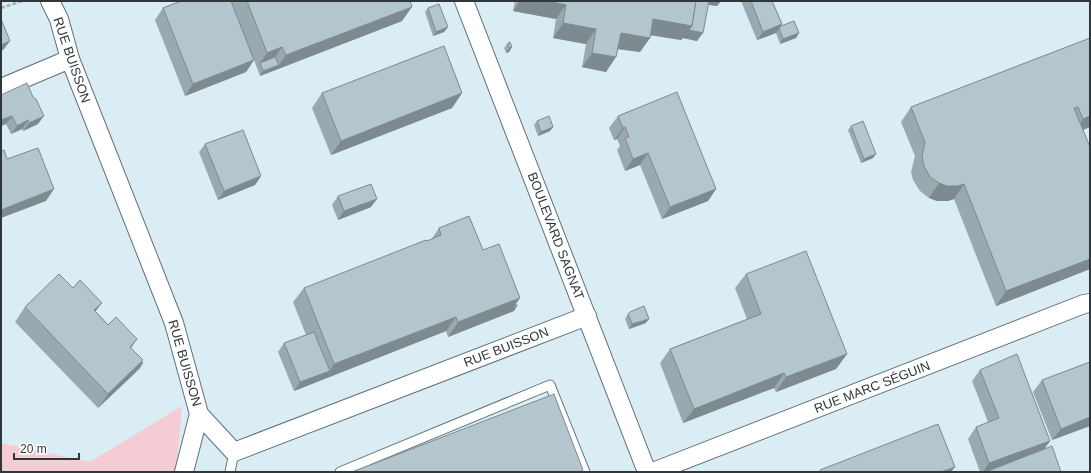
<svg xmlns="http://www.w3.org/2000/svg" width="1091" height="473" font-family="Arial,sans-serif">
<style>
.green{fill:#f5ccd4}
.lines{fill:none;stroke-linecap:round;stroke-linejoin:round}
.lane-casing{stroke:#607077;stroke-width:11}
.street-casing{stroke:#607077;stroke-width:20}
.path{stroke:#a2b1b7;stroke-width:2.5;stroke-dasharray:4 2;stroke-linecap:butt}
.lane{stroke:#fff;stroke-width:9}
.street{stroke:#fff;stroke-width:18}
.wall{fill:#9aa9b0}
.shaded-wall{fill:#7d8a90}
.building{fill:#b3c5cd;stroke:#7d8a90}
.labels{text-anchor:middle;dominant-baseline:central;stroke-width:3;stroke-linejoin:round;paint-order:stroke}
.street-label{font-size:13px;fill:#2f373a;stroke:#fff}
</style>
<rect width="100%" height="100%" fill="#daecf4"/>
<path class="green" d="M182 406 176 472H1V443L90 462Z"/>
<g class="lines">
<g class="lane-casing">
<g id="lane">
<path d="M230 472 234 452"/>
<path d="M340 472 550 385 585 472"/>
</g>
</g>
<g class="street-casing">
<g id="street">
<path d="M50 1 59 19 70 59 174 323 199 414 234 452 587 316"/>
<path d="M464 1 647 472"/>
<path d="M1 88 70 59"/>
<path d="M184 472 199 414"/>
<path d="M653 472 1084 304 1090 303"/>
</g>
</g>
<path class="path" d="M1 8 22 1"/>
<use href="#lane" class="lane"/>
<use href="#street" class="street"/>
</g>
<g class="wall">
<path d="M181 1H410L402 21 260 76 254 60 246 72 185 96 155 20 163 8Z"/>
<path d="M515 1H721L717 6 708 5 697 41 683 38 681 40 650 35V38L640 52 618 49 606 72 582 67 586 44 553 38 556 19 513 11Z"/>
<path d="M741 1H772L782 24 781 26 799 33 796 38 780 44 776 33 757 40Z"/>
<path d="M428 8 448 27 444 32 433 36 425 12Z"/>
<path d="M1090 38V127L1083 130 1090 147V269L996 306 954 199 948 201H937L929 198 920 191 913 180 911 172 915 156 901 122 911 107Z"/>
<path d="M508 43 512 47 509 52 506 53 504 48Z"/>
<path d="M322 93H462L452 108 331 155 312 108Z"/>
<path d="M1 95 38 124 23 131 22 129 11 134 6 124 1 126Z"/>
<path d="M618 116 716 189 708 201 662 219 640 165 625 171 617 150 620 146 617 139 614 140 609 128Z"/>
<path d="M537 121 553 127 550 131 538 136 534 125Z"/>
<path d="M851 126 873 158 861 163 848 130Z"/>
<path d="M205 144 261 176 255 185 218 200 199 152Z"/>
<path d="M338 196 371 207 338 220 332 205Z"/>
<path d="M439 228 483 250 516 304 514 311 448 337 446 331 294 391 278 352 284 343 306 335 293 302 304 288 431 240Z"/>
<path d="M746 274 847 354 836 369 776 392 774 388 683 423 660 363 670 349 747 319 735 288Z"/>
<path d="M73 288 102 303 95 311 131 348 142 362 140 368 98 408 15 322 25 307Z"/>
<path d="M628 314 646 323 629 329 625 319Z"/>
<path d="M980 370 1050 441 1044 450 1061 472H980L968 439 976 427 988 422 972 381Z"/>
<path d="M1042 380 1090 426 1052 440 1033 392Z"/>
</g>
<g class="shaded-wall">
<path d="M520 1H548L566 5 556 19 513 11Z"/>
<path d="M693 1H721L717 6 692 2Z"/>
<path d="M412 7 402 21 260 76 263 71 279 65 286 55Z"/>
<path d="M653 19 692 26 703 33 697 41 683 38 681 40 643 34Z"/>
<path d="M563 23 596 29 586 44 553 38Z"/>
<path d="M782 24 776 33 757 40 763 32Z"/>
<path d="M448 27 444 32 433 36 436 32Z"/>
<path d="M621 33 650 38 640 52 610 48Z"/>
<path d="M799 33 796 38 780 44 783 39Z"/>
<path d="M10 41 4 49 1 51V45Z"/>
<path d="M282 47 272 61 260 63 267 53Z"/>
<path d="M512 47 509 52 506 53 509 48Z"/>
<path d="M592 53 616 57 606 72 582 67Z"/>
<path d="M254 60 246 72 185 96 193 84Z"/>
<path d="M462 93 452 108 331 155 341 141Z"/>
<path d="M12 116 6 124 1 126V120Z"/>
<path d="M44 116 38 124 23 131 29 123Z"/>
<path d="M1090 116V127L1073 134 1083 119Z"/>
<path d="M28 120 22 129 11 134 17 126Z"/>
<path d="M553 127 550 131 538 136 541 132Z"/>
<path d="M625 127 617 139 614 140 623 128Z"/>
<path d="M648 153 640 165 625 171 633 159Z"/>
<path d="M876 154 873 158 861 163 864 159Z"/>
<path d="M261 176 255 185 218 200 224 191Z"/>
<path d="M939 183 964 184 954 199 948 201H937L929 198Z"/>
<path d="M54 189 46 201 1 218V210Z"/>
<path d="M716 189 708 201 662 219 670 207Z"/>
<path d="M377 199 371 207 338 220 344 211Z"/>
<path d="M1090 259V269L996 306 1006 291Z"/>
<path d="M520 298 513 308 517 306 514 311 448 337 458 322Z"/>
<path d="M102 303 91 317 94 310Z"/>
<path d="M456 317 446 331 294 391 300 382 330 371 334 364Z"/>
<path d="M649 319 646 323 629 329 632 324Z"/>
<path d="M137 339 127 354 130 347Z"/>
<path d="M847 354 836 369 776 392 786 377Z"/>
<path d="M143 360 133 375 98 408 108 394Z"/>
<path d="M143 363 140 368 133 375 136 370Z"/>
<path d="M784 373 774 388 683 423 694 409Z"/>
<path d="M1090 417V426L1052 440 1061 429Z"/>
<path d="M1050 441 1041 453 988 471 987 472H983L989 463Z"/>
<path d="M955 467 951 472H941Z"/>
</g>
<g class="building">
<path d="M181 1H231L254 60 193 84 163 8Z"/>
<path d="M247 1H410L412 7 286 55 282 47 267 53Z"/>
<path d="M548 1H696L692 26 653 19 650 38 621 33 616 57 592 53 596 29 563 23 566 5Z"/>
<path d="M696 1H709L703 33 689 30 692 26Z"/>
<path d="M751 1H772L782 24 763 32Z"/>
<path d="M439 4 448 27 436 32 428 8Z"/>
<path d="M1 19 10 41 1 45Z"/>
<path d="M794 21 799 33 783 39 779 28 781 26Z"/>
<path d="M1090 38V116L1083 119 1078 107 1074 108 1090 147V259L1006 291 964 184 958 186H947L939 183 930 177 924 166 922 157 925 142 911 107Z"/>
<path d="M510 42 512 47 509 48 508 43Z"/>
<path d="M444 46 462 93 341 141 322 93Z"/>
<path d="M275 57 279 65 263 71 260 63Z"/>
<path d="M27 83 33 97 36 99 44 116 29 123 28 120 17 126 12 116 1 120V95Z"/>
<path d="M677 92 716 189 670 207 648 153 633 159 625 138 629 137 625 127 623 128 618 116Z"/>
<path d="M549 116 553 127 541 132 537 121Z"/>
<path d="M863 121 876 154 864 159 851 126Z"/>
<path d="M243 130 261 176 224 191 205 144Z"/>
<path d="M38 148 54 189 1 210V151L4 150 7 159Z"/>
<path d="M371 184 377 199 344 211 338 196Z"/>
<path d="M469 216 483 250 499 244 520 298 458 322 456 317 334 364 304 288 426 240 427 241 441 235 439 228Z"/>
<path d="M806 251 847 354 786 377 784 373 694 409 670 349 761 314 746 274Z"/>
<path d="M59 274 73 288 80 280 102 303 94 310 108 325 116 317 137 339 130 347 143 360 108 394 25 307Z"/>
<path d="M516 304 517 306 513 308Z"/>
<path d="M644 306 649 319 632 324 628 314 630 312Z"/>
<path d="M314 332 330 371 300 382 284 343Z"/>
<path d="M1017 354 1050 441 989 463 976 427 999 418 980 370Z"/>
<path d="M142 362 143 363 136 370Z"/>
<path d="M1090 362V417L1061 429 1042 380Z"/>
<path d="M554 394 583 470 579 472H352Z"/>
<path d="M938 424 955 467 941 472H821L820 470Z"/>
<path d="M1052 446 1061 472H989L988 471Z"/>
</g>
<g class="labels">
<g class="street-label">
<text transform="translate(72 60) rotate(71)">RUE BUISSON</text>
<text transform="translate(556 236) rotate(69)">BOULEVARD SAGNAT</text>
<text transform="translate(506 347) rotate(-21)">RUE BUISSON</text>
<text transform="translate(185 363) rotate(74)">RUE BUISSON</text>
<text transform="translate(872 387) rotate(-21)">RUE MARC SÉGUIN</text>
</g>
</g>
<rect width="1091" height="473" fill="none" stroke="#2f373a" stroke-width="4"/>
<path d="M14 453v6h65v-6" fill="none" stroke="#2f373a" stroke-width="2"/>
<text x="20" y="453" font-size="12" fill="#2f373a" stroke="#ffffff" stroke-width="3" paint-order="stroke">20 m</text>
</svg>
